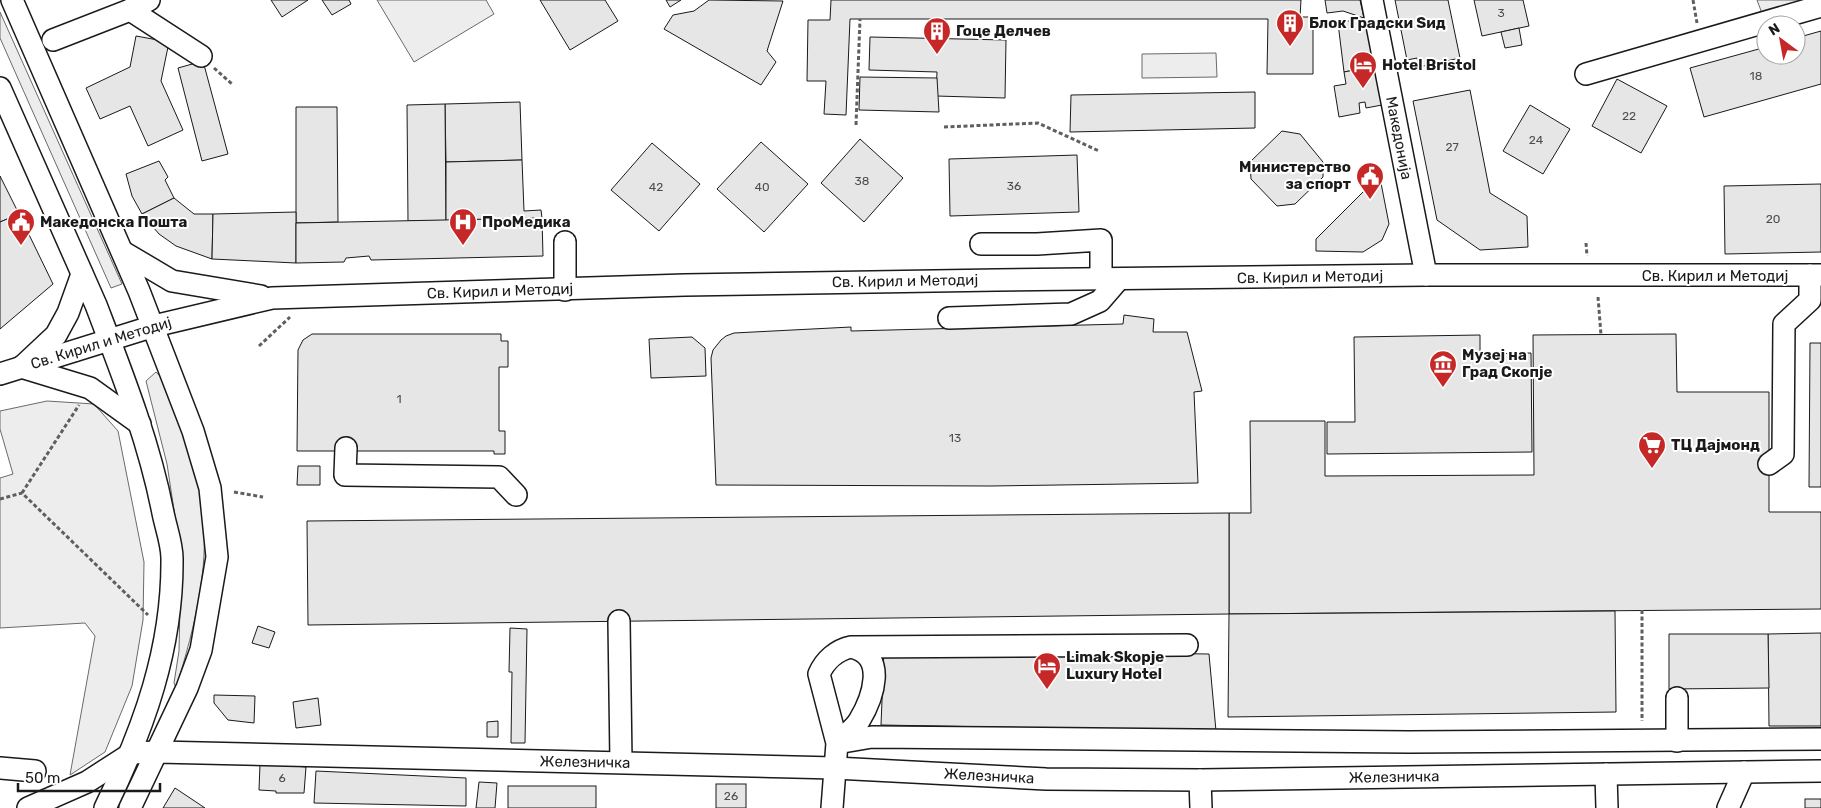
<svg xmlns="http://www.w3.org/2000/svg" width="1821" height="808" font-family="Rubik,sans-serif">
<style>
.green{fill:#ededed;stroke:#6a6a6a}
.building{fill:#e6e6e6;stroke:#1a1a1a}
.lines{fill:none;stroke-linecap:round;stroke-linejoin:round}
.minor-casing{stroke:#1a1a1a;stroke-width:24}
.path{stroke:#5f5f5f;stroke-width:3;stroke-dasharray:4 2.5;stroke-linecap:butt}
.minor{stroke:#fff;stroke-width:21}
.labels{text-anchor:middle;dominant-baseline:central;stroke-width:4;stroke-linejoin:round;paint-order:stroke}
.number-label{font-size:12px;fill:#4d4d4d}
.poi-label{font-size:15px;font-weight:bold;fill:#1a1a1a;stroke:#fff;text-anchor:start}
.street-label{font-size:15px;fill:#1a1a1a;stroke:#fff}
</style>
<rect width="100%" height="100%" fill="#fff"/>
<g class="green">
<path d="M377 0H486L494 14 414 62Z"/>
<path d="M1757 0H1814L1763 16Z"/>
<path d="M0 12 122 284 111 288 0 38Z"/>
<path d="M1216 53 1217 77 1142 78V54Z"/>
<path d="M156 372C173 387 180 416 185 437 190 456 197 474 200 493 213 558 195 626 176 688L174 683 179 651 181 556 167 464 146 381Z"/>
<path d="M47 401 94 404 118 431 144 562 143 620 132 686 105 752 70 775 95 636 85 623 0 628V478L13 474 0 429V411Z"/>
</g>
<g class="building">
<path d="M271 0H308L282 17Z"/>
<path d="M322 0H349L351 4 332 15Z"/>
<path d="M540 0H605L618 21 570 50Z"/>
<path d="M666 0H681L670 7Z"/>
<path d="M709 0 783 1 767 51 776 62 761 85 664 29 673 15 694 11Z"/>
<path d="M831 0H1301L1300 17H1313V74H1267L1268 19H850L846 115 824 114 826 81H807L808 20H830Z"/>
<path d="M1325 0H1360L1364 18 1343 11 1327 13Z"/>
<path d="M1395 0H1448L1460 58 1419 67 1417 58 1407 60Z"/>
<path d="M1474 0H1523L1529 26 1482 36Z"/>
<path d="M1364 18 1375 66 1344 72 1338 23Z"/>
<path d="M1519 28 1522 45 1505 48 1501 32Z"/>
<path d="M1821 31V84L1704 117 1690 68 1766 47V55H1796V38Z"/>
<path d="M136 36 169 42 161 81 183 130 148 146 130 106 100 119 86 88 130 67Z"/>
<path d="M870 37 1006 40 1005 98 936 96 937 72 869 70Z"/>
<path d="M203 61 228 154 202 161 178 68Z"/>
<path d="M1375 66 1382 105 1366 108 1365 102 1359 103 1360 113 1339 117 1334 86 1346 84 1344 72Z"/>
<path d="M860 77 937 78 939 112 859 110Z"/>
<path d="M1617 79 1667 106 1641 153 1592 126Z"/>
<path d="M1470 90 1490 193 1527 216 1528 247 1480 250 1437 220 1413 101Z"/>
<path d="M1255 92V128L1070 132 1071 95Z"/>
<path d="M520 102 522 160 446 162 445 104Z"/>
<path d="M445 104 446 221H408L407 105Z"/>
<path d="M1530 105 1570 129 1543 174 1503 151Z"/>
<path d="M296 107H337L338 222 296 223Z"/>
<path d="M1282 131 1300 134 1323 162V177L1295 204 1277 206 1251 179 1250 162Z"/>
<path d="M860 139 903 178 864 222 821 183Z"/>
<path d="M761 142 808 184 764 232 717 189Z"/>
<path d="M652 143 700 184 659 231 611 190Z"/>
<path d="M1077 155 1079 212 950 216 949 159Z"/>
<path d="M522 160 524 211 541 210 542 218 446 221V162Z"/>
<path d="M159 161 168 177 165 180 174 198 142 214 132 196 126 174Z"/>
<path d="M0 176 19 214 0 222Z"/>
<path d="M1380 178 1389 224 1382 240 1363 252 1316 251V239L1375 180Z"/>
<path d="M1821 184V252L1725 254 1724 186Z"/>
<path d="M174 198 194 214H213L212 259 176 246 159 234 142 214Z"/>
<path d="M296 212V263L212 259 213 214Z"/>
<path d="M19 214 53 284 0 329V222Z"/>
<path d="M542 218 543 256 371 260 369 256 346 258 344 262 296 263V223Z"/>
<path d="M1124 315 1154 319 1153 332H1187L1202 391 1194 392 1198 483 990 486 716 485 711 358 713 350 721 340 726 336 734 333 851 327V331L1123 324Z"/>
<path d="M312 334H501V341H508V367H499V431H505V454H494V451H297L298 350 303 340Z"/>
<path d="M1676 334 1677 392H1769V512H1821V609L1229 614V513H1251L1250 421H1325V476L1534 475 1533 335Z"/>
<path d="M1480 335V354L1531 353 1532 452 1327 454V422H1355L1354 337Z"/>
<path d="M692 337 705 348 706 376 651 378 649 339Z"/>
<path d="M1810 343H1821V487H1809Z"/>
<path d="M298 466H320V485H297Z"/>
<path d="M1229 513V614L308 625 307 521Z"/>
<path d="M1615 611 1616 712 1228 717 1229 614Z"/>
<path d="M258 626 275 632 269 648 252 643Z"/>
<path d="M510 628 527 629 525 743H511L512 672H509Z"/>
<path d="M1821 633V726H1769L1768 634Z"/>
<path d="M1669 634H1768L1769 688 1669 689Z"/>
<path d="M884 650 1209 654 1216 731 881 725Z"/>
<path d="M214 695 255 696 254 723 228 720 214 703Z"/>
<path d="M318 698 321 725 296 728 293 702Z"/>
<path d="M498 721V737H487V722Z"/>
<path d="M295 762V766L306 767 304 793H276V791L259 790 260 764Z"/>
<path d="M316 771 466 778V806L314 803Z"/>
<path d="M479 782 497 783 495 808H476Z"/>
<rect x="716" y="784" width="30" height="24"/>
<rect x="508" y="786" width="88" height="22"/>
<path d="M175 788 205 808H163Z"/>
<rect x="1805" y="799" width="16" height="9"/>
</g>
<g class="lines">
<g class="minor-casing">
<g id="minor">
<path d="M12 0 139 291 193 431 210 488 217 557 201 650 187 688 130 808"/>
<path d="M1372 0 1426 275"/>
<path d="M130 10 149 0"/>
<path d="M53 40 130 10 201 56"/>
<path d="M1586 74 1821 6"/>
<path d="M0 88 96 305C122 373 149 441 163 513 166 528 172 544 172 558 173 648 144 728 105 808"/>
<path d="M565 242V290"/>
<path d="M981 244H1037L1101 240V279"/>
<path d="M123 252 172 281 261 296"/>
<path d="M949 318 1071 314 1100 301 1119 279"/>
<path d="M24 365 56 335 68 313 82 274"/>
<path d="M21 367 90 388 140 424"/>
<path d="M0 374 154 326 272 298 685 285 997 280 1426 275H1821"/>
<path d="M346 448 345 475 499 477 516 495"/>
<path d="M1769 464 1783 454 1784 324 1810 300V275"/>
<path d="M619 621 621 762"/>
<path d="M854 647 1187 645"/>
<path d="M1677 698V741"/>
<path d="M0 768 35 771"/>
<path d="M1606 774 1607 808"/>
<path d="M1200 780 1201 808"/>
<path d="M28 808 87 782 132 753 158 752 835 768 1046 779 1200 780 1821 771"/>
<path d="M832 808 837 743C844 736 854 729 859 721 873 698 888 655 851 647 837 650 825 660 819 674L837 743 872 737 1409 742 1821 739"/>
<path d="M1728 808 1744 772"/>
</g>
</g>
<g class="path">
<path d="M1693 0 1697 23"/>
<path d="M214 68 232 84"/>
<path d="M856 125 860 19"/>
<path d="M944 127 1038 123 1099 151"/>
<path d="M1586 243 1587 256"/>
<path d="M1598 297 1601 335"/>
<path d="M259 346 290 317"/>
<path d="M234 492 263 497"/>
<path d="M22 493 79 405"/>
<path d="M0 499 22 493 148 615"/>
<path d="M1642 610V721"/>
</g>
<use href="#minor" class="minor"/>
</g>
<defs>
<g id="building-pin" transform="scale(1.4375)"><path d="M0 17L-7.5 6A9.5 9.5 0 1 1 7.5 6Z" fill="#c62828" stroke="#fff"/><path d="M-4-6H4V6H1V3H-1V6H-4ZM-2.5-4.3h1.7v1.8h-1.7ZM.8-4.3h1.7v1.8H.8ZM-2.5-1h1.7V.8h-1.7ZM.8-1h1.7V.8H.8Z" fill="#fff"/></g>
<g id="hotel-pin" transform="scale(1.4375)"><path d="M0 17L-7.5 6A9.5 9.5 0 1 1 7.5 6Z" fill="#c62828" stroke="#fff"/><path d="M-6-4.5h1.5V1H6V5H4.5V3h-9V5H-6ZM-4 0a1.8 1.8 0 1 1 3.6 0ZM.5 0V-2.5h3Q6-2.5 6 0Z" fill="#fff"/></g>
<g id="civic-pin" transform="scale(1.4375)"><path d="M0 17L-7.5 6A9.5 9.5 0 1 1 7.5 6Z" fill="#c62828" stroke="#fff"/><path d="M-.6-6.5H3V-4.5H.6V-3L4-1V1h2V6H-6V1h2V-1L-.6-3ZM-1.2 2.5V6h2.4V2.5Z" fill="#fff"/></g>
<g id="hospital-pin" transform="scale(1.4375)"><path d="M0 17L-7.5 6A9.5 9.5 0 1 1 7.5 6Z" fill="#c62828" stroke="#fff"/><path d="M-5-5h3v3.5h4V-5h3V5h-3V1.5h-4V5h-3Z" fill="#fff"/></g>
<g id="museum-pin" transform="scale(1.4375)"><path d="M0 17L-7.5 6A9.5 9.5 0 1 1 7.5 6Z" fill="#c62828" stroke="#fff"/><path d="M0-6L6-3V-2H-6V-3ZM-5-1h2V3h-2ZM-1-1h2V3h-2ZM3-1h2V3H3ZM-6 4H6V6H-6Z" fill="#fff"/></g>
<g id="supermarket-pin" transform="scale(1.4375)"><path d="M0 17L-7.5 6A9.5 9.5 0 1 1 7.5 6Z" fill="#c62828" stroke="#fff"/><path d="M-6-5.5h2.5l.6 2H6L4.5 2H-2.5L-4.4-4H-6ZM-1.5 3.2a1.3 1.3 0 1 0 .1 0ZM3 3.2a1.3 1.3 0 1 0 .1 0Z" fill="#fff"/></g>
</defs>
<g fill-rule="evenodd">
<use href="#building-pin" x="1290" y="23"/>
<use href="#building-pin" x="937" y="31"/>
<use href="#hotel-pin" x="1363" y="65"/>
<use href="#civic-pin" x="1370" y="176"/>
<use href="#civic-pin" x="21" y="222"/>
<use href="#hospital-pin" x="463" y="222"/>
<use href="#museum-pin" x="1443" y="364"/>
<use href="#supermarket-pin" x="1652" y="445"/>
<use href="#hotel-pin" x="1047" y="666"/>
</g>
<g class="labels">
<g class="number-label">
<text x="1501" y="13">3</text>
<text x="1756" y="76">18</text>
<text x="1629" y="116">22</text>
<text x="1536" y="140">24</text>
<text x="1452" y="147">27</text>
<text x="862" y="181">38</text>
<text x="1014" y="186">36</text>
<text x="656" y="187">42</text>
<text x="762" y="187">40</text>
<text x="1773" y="219">20</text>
<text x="399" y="399">1</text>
<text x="955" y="438">13</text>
<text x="282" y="778">6</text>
<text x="731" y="796">26</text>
</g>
<g class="poi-label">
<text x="1309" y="23">Блок Градски Sид</text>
<text x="956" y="31">Гоце Делчев</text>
<text x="1382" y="65">Hotel Bristol</text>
<text x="1351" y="167" text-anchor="end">Министерство<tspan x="1351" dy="17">за спорт</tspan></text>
<text x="40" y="222">Македонска Пошта</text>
<text x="482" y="222">ПроМедика</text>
<text x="1462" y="355">Музеј на<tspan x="1462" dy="17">Град Скопје</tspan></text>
<text x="1671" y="445">ТЦ Дајмонд</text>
<text x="1066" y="657">Limak Skopje<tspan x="1066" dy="17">Luxury Hotel</tspan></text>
</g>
<g class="street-label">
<text transform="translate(1399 138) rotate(79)">Македонија</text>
<text x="1715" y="276">Св. Кирил и Методиј</text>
<text transform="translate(1310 277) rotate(-1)">Св. Кирил и Методиј</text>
<text transform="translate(905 281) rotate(-1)">Св. Кирил и Методиј</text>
<text transform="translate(500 291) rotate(-2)">Св. Кирил и Методиј</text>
<text transform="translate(101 343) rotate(-17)">Св. Кирил и Методиј</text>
<text transform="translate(585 762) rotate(1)">Железничка</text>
<text transform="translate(989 776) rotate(3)">Железничка</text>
<text transform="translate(1394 777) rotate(-1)">Железничка</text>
</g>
</g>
<g transform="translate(1781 40) rotate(328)"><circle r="24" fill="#ffffff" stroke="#a3a3a3"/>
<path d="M0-4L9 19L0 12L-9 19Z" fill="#c62828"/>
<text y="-8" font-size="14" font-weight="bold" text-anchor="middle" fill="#1a1a1a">N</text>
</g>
<path d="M18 783v8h142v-8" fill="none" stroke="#1a1a1a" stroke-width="2.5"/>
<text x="25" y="783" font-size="15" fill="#1a1a1a" stroke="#ffffff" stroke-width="4" paint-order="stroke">50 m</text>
</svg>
